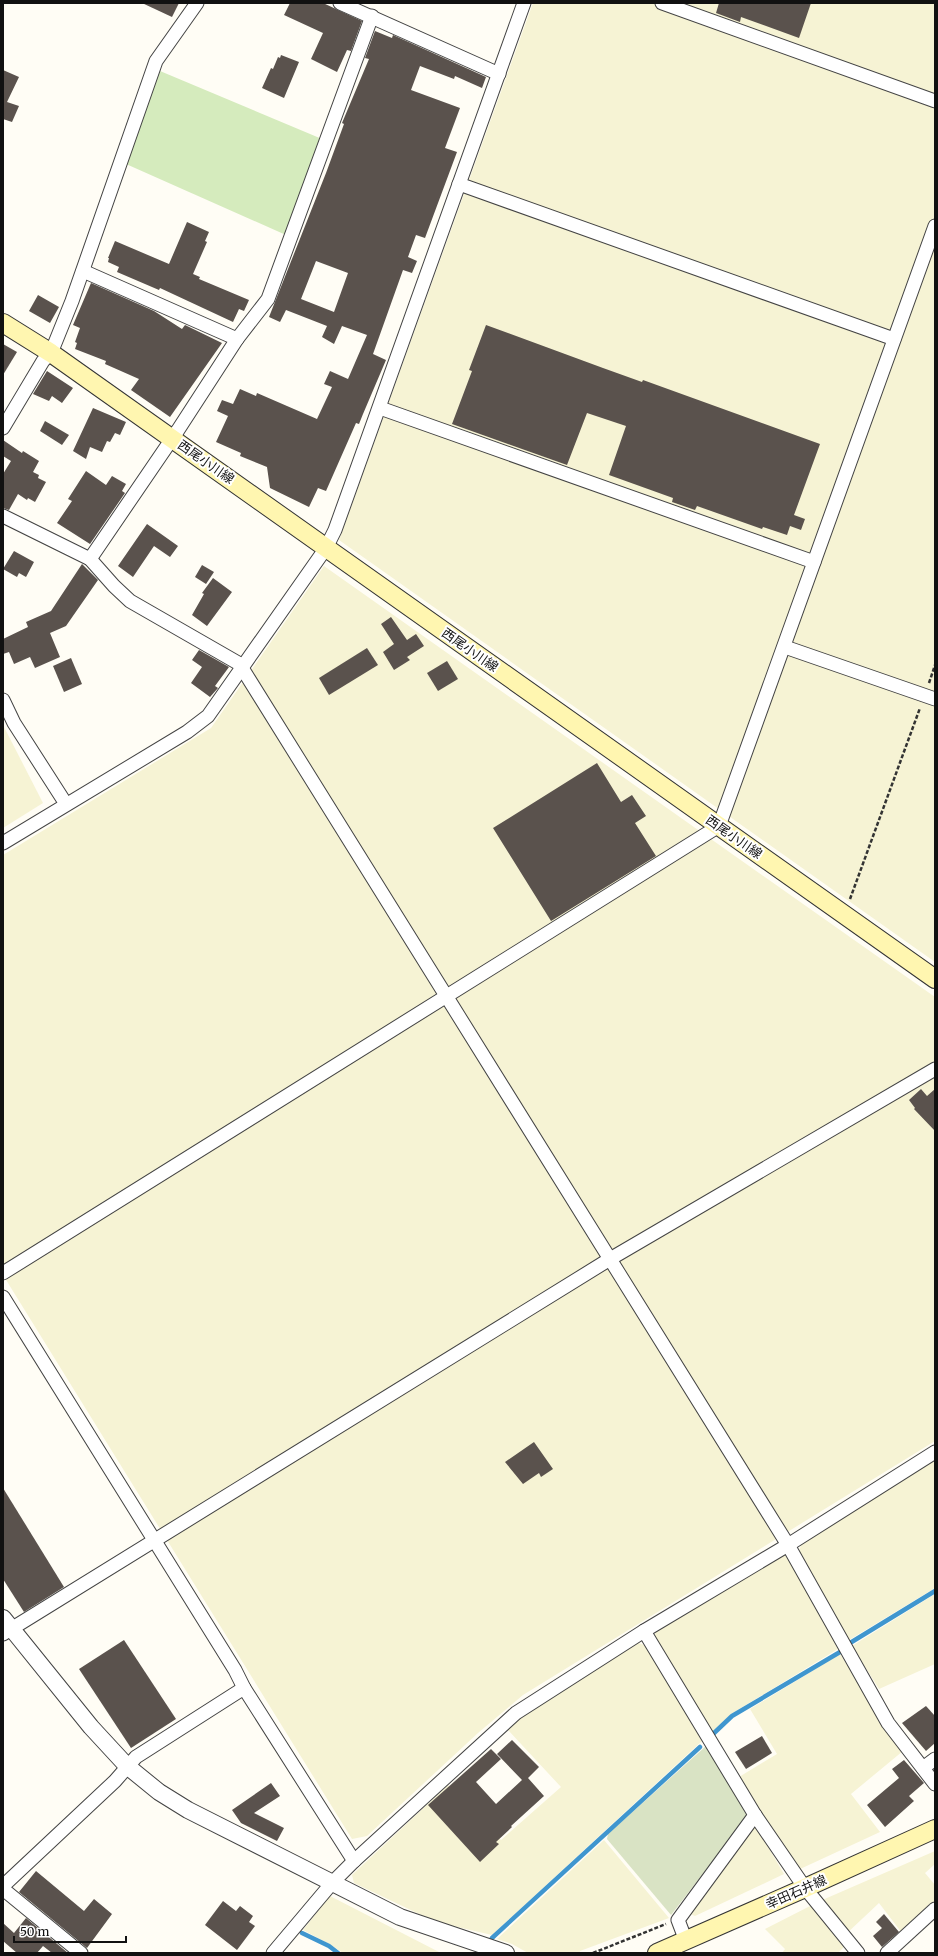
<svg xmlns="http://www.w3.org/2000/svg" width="938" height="1956" font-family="Merriweather,'Noto Sans JP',serif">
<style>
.farmland{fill:#f6f3d4}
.green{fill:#d5ebbd}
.cemetery{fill:#d9e3c4}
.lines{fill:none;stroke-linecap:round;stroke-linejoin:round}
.stream{stroke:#3f96cf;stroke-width:4.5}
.building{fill:#5a524d;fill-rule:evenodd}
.minor-casing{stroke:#444;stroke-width:15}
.tertiary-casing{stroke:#444;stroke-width:18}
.secondary-casing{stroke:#333;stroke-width:20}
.path{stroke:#333;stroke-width:2.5;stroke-dasharray:4 2;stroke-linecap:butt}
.minor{stroke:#fff;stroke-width:13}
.tertiary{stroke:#fff;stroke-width:16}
.secondary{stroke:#fff6b0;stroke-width:18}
.labels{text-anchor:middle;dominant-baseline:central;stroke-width:4;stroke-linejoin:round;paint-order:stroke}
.street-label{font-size:13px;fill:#111;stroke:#fff}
</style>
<rect width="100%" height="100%" fill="#fffdf5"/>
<g class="farmland">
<path d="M533 3H935V962L339 540Z"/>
<path d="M324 566 935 997V1441L523 1695 478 1733 367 1836 352 1839 3 1275V855L211 728Z"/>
<path d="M3 725 43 803 3 828Z"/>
<path d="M935 1459V1588L849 1640 799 1551 802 1542Z"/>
<path d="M782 1552 790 1556 838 1649 731 1714 711 1733 653 1638 657 1630Z"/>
<path d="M935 1594V1664L879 1689 852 1646Z"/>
<path d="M635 1642 647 1646 702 1741 492 1935 436 1922 354 1883 352 1875 448 1785 501 1840 561 1787 507 1729 529 1711Z"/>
<path d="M840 1654 903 1751 851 1794 880 1832 798 1870 739 1777 777 1754 750 1709Z"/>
<path d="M755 1825 784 1874 695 1916 688 1913Z"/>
<path d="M604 1840 669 1918 580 1951V1953H528L512 1944 497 1939Z"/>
<path d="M935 1851V1864L925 1873 935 1885V1901L902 1933 879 1903 846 1934 820 1901Z"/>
<path d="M330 1896 441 1953H343L331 1945 303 1930Z"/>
<path d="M814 1904 846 1945 838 1953H782L785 1949 765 1929Z"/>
</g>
<path class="green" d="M160 71 322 139 286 235 126 164Z"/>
<path class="cemetery" d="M706 1746 749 1814 671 1915 607 1839 608 1834Z"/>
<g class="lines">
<g class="stream">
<path d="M850 1643 935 1591"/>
<path d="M712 1735 732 1716 840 1652"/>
<path d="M302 1933 329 1946 338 1953"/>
<path d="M492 1938 700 1747"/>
</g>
</g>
<g class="building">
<path d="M142 3H179L172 17Z"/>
<path d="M290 3H323L362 21 351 51 347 50 337 72 311 59 323 33 284 15Z"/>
<path d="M719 3H811L799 38 741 17 740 22 716 13Z"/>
<path d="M375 31 392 38 393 35 486 77 482 88 455 76 454 79 420 66 411 90 460 108 445 148 457 152 425 238 416 235 408 257 417 261 412 273 403 270 373 354 386 360 363 414 359 424 356 423 326 491 318 488 309 507 270 488 267 467 240 456 241 453 216 442 228 416 217 411 222 400 233 404 240 389 256 396 257 393 317 419 332 387 324 384 330 371 348 379 367 335 342 326 334 344 322 337 327 326 286 310 280 322 269 317 326 173 344 124 342 123 369 59 365 58ZM316 261 348 273 334 312 301 299Z"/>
<path d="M281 55 299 62 284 98 262 88 271 68 273 69 278 57 280 58Z"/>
<path d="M3 70 19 77 7 102 19 106 12 122 3 119Z"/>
<path d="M187 222 209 232 205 241 207 242 193 274 200 277 199 279 249 300 244 311 239 309 233 322 160 288 159 290 117 272 119 267 108 262 109 258H108L115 241 169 264Z"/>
<path d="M91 283 154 311 182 329 185 325 222 343 170 417 131 390 139 379 105 364 106 361 75 349 77 343 75 342 80 328 73 325Z"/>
<path d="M38 295 59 307 50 323 29 311Z"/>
<path d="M486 325 603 368 642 382 643 380 820 444 794 515 805 519 801 530 790 526 787 535 763 527 762 529 697 506 695 510 672 502 673 498 609 475 626 426 587 413 567 465 452 424 472 371 469 370Z"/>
<path d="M3 344 17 352 3 375Z"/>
<path d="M47 371 73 388 62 403 52 396 49 401 33 394Z"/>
<path d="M93 408 126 422 120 435 115 433 110 442 107 441 102 452 90 447 86 459 73 451Z"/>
<path d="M45 421 69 435 62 445 40 431Z"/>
<path d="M3 440 22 453 23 451 39 461 33 472 39 475 38 478 46 482 35 502 28 498 27 500 18 494 9 510 3 508V474L11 461 3 456Z"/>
<path d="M86 471 106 485 112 476 126 484 122 491 125 493 90 544 57 523 72 501 68 499Z"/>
<path d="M147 524 178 546 170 557 154 546 133 577 118 566Z"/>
<path d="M14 551 34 562 26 577 19 573 17 577 3 569Z"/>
<path d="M82 564 98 580 66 626 50 633 60 657 35 668 30 657 14 664 9 652 3 654V639L28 627 26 622 51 611Z"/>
<path d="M202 565 214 572 206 584 195 577Z"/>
<path d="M213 578 232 592 207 626 192 615 204 594 202 593Z"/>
<path d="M391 617 407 640 416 634 424 646 407 657 410 660 394 670 383 652 394 644 381 624Z"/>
<path d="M367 648 378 665 329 695 319 678Z"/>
<path d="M199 650 229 667 215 686 218 688 210 697 191 683 202 667 192 660Z"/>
<path d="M71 658 82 684 64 692 53 666Z"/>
<path d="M447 661 458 679 438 691 427 673Z"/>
<path d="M597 763 621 802 632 795 646 816 635 823 656 856 551 921 493 828Z"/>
<path d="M921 1089 927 1096 935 1089V1131L914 1109 915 1108 909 1100Z"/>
<path d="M534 1442 553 1469 541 1477 539 1473 523 1484 505 1462Z"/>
<path d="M3 1488 64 1587 24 1612 3 1579Z"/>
<path d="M124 1640 176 1719 131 1748 79 1669Z"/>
<path d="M926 1706 935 1716V1743L926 1751 902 1723Z"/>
<path d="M762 1736 772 1753 746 1769 735 1752Z"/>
<path d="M512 1740 539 1767 528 1778 544 1796 511 1826 512 1827 496 1842 499 1844 480 1862 428 1805 491 1749 501 1759 476 1782 496 1804 522 1780 497 1754Z"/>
<path d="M904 1760 924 1783 909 1796 914 1801 885 1827 867 1805 899 1778 892 1769Z"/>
<path d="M271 1783 280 1796 254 1813 284 1828 277 1841 241 1823 232 1810Z"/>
<path d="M36 1871 84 1911 94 1899 112 1914 87 1948 19 1892Z"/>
<path d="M223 1901 236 1911 240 1906 253 1916 249 1922 255 1926 237 1950 205 1925Z"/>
<path d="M884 1914 899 1932 882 1947 873 1936 882 1928 876 1922Z"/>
<path d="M26 1918 68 1953H52L43 1946 37 1953H17L3 1941V1923L14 1933Z"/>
</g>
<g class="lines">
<g class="minor-casing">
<g id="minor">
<path d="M340 3 499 74"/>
<path d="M662 3 935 101"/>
<path d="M459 184 894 339"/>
<path d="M83 271 237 339 178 430 90 559"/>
<path d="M237 339 268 299 372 16"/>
<path d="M380 408 814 562"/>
<path d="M3 428 43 361 51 353 72 301 156 61 197 3"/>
<path d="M3 516 90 559 114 586 130 601 238 663 242 668 788 1545 888 1723 935 1784"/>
<path d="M785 647 935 699"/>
<path d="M3 700 14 723 66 804"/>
<path d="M3 843 187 732 208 716 326 548 335 530 524 3"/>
<path d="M3 1273 719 826 935 226"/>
<path d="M3 1297 235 1670 244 1688 354 1861"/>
<path d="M644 1631 755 1815 805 1888 858 1953"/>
<path d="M3 1634 610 1259 935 1069"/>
<path d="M923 1768 935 1759"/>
<path d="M3 1886 115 1781 136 1757 244 1688"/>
<path d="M3 1889 81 1953"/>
<path d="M686 1941 678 1920 755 1815"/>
<path d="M273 1953 332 1883 354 1861 516 1713 644 1631 788 1545 935 1452"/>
<path d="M887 1953 935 1909"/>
</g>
</g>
<g class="tertiary-casing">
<path id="tertiary" d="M3 1618 91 1727 127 1766 159 1792 188 1810 400 1917 506 1953"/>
</g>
<g class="secondary-casing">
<g id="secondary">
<path d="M3 323 51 353 935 979"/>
<path d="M657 1953 805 1888 935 1829"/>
</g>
</g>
<g class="path">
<path d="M929 683 935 665"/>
<path d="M850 899 920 708"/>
<path d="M593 1953 666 1924"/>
</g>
<use href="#minor" class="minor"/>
<use href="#tertiary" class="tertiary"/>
<use href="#secondary" class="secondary"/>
</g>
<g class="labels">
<g class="street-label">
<text transform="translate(206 462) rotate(35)">西尾小川線</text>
<text transform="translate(470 650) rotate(35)">西尾小川線</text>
<text transform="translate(734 837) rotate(35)">西尾小川線</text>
<text transform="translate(796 1892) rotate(-24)">幸田石井線</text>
</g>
</g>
<rect width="938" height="1956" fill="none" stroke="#111111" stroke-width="8"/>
<path d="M14 1936v6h112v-6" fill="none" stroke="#111111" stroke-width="2"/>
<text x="20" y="1936" font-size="12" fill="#111111" stroke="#ffffff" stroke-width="3" paint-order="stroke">50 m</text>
</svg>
